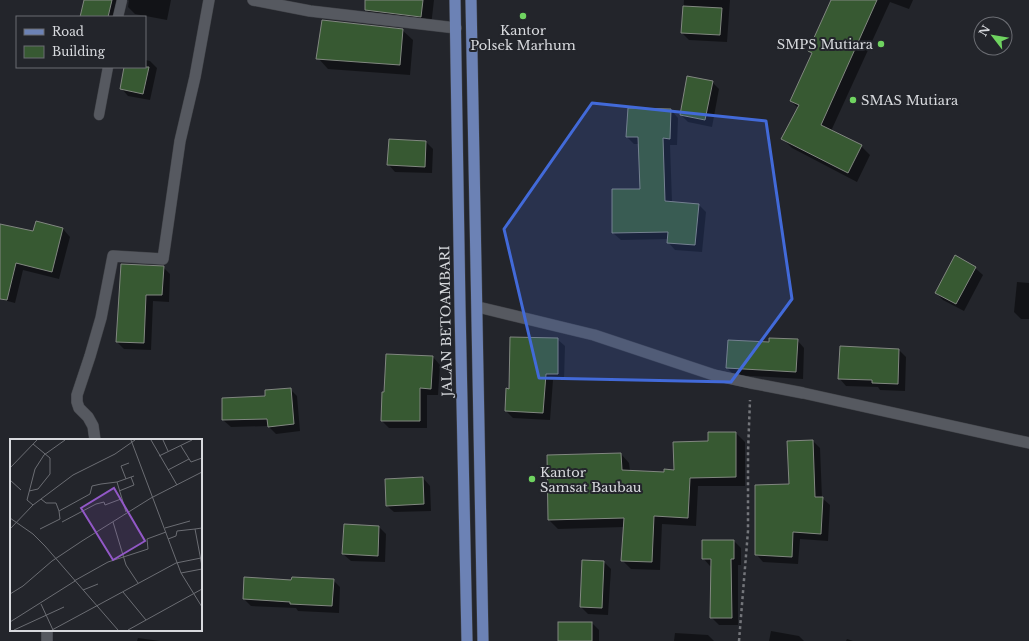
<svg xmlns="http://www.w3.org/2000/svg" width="1029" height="641" font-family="'Libre Baskerville',serif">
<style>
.shadow{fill:#0007}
.building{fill:#375932;stroke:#818780}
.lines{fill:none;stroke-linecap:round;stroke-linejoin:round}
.service-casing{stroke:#414348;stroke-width:11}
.minor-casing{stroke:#414348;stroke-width:12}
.primary-casing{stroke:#414348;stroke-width:12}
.path{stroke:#74767b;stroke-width:2.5;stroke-dasharray:3 3;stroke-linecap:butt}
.service{stroke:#565960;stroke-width:10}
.minor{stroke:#565960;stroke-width:11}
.primary{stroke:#6c82b5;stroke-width:11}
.marked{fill:#426ad9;fill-opacity:0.2;stroke:#426ad9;stroke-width:3;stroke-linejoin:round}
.poi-dot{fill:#6fd360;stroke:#23252b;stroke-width:1.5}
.labels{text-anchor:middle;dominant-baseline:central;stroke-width:4;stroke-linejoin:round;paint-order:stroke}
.poi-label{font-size:13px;fill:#d8dade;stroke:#23252b;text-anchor:start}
.street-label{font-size:13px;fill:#d8dade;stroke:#23252b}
.inset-road{fill:none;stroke:#6b6d73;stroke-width:1}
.view{fill:#9258c7;fill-opacity:0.15;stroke:#9258c7;stroke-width:2}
.inset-edge{fill:none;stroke:#d8dade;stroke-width:2}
</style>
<rect width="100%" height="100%" fill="#23252b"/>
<g class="shadow">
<path d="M85 0H171L167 20 135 14 128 7 129 0 124 3 117 17H81Z"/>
<path d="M368 0H434L431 26 376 20 366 10Z"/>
<path d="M684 0H730L727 42 689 40 682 33Z"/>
<path d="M832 0H913L909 9 890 2 831 131 861 146 870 155 857 182 792 148 783 139 798 108 791 101 812 54 809 51Z"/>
<path d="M402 30 413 40 410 75 328 69 318 58Z"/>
<path d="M145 60 150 61 157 68 150 100 128 96 121 88 125 67H145Z"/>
<path d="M712 82 719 89 712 127 688 122 681 115Z"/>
<path d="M671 110 678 118 677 145H670L672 202 699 205 706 212 702 252 675 250 668 242V239L621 240 613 233V190H641L640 144H634L627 137Z"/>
<path d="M425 141 433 149 432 173 395 172 388 164Z"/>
<path d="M0 225 34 233 63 229 70 237 59 279 23 270 15 303 0 299Z"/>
<path d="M163 267 170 274 169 302 153 301 151 350 124 349 117 342Z"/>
<path d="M975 268 983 275 964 311 943 300 936 293Z"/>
<path d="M1017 282 1029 283V319H1021L1014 312Z"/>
<path d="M557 339 565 346 564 380H553L550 420 513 418 506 411 510 390Z"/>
<path d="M797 340 804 348 803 379 734 375 727 368 770 343Z"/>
<path d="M899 350 906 357 905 391 880 390 878 387 846 386 839 378Z"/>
<path d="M433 357 440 365 438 395H427V428H389L382 421Z"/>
<path d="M290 389 297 396 300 431 276 434 268 426 231 427 223 420 266 397Z"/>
<path d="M709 433H736L745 442V486H698L696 526 662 524 660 570 631 569 622 560 624 527 558 529 549 520 621 454 629 463 630 471 665 473 675 471 709 442Z"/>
<path d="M813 441 820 448 822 498 830 505 828 541 800 539 798 564 763 562 756 554 790 485Z"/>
<path d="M423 478 430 486 431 511 394 512 386 505Z"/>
<path d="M379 527 386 534 385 562 351 561 343 554Z"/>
<path d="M734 541 741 548V565H738V625H719L711 617 712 566H710L703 558Z"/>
<path d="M583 561 604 562 611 569 608 615 588 614 581 607Z"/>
<path d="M333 580 340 587 339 613 298 611 296 608 251 606 244 599 292 581Z"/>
<path d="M592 623 599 630V641H559Z"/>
<path d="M771 631 799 636 804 641H769Z"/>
<path d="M675 633 708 635 714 641H674Z"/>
<path d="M138 638 160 641H137Z"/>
<path d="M847 639 853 641H846Z"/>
</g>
<g class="building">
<path d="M84 0H112L108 17H80Z"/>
<path d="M365 0H423L421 17 365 10Z"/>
<path d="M831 0H877L821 125 862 145 848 173 781 139 799 105 790 101 812 53 808 51Z"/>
<path d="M683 6 722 8 720 35 681 33Z"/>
<path d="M322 20 403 29 400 65 316 59Z"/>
<path d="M124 67H149L143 94 120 89Z"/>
<path d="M687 76 713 81 705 120 680 115Z"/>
<path d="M628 108 671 109 670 139 663 138 665 201 699 204 695 245 667 243 668 232 612 233V189H640L638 137H626Z"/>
<path d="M389 139 426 141 425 167 387 165Z"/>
<path d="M36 221 63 228 52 272 16 263 7 300 0 299V224L33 231Z"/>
<path d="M955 255 976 267 956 304 935 293Z"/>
<path d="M121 264 164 266 162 295H146L144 343 116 342Z"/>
<path d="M510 337 558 338V374H546L543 413 505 411 506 388 509 389Z"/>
<path d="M769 338 798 339 796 372 726 368 728 340 769 342Z"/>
<path d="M840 346 899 349 898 384 872 383V380L838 379Z"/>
<path d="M386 354 433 356 431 389 420 388V421H381L382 392H384Z"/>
<path d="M291 388 294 424 268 427 267 419 222 420V398L265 396V390Z"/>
<path d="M708 432H736V477L690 478 688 518 654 516 652 562 621 561 624 518 548 520 547 455 621 453 622 470 664 472V469L674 470 673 442 708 441Z"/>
<path d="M813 440 815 497H823L821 534 793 532 792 557 755 555V485L789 484 787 441Z"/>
<path d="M423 477 424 504 386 506 385 479Z"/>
<path d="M344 524 379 526 378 556 342 554Z"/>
<path d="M702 540H734V559H731L732 618H710L711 559H702Z"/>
<path d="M582 560 604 561 602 608 580 607Z"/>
<path d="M244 577 291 580 292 577 334 579 332 606 290 604V602L243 599Z"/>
<rect x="558" y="622" width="34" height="19"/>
</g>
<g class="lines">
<g class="service-casing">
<g id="service">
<path d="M118 17 122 0"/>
<path d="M99 115 108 67"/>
</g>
</g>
<g class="minor-casing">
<g id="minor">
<path d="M253 0 310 11 456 28"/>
<path d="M478 307 594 335 714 375 751 383 803 393 1029 443"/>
<path d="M95 440 93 426 88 417 79 408 77 402V395L90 356 101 318 113 256 163 259 180 141 195 77 209 0"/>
<path d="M47 641V630"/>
</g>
</g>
<g class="primary-casing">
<g id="primary">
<path d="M455 0 460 307 467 641"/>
<path d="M471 0 483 641"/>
</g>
</g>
<path class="path" d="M739 641 748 531V452L750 400"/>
<use href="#service" class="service"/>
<use href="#minor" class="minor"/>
<use href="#primary" class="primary"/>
</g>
<path class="marked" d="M592 103 766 121 792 299 731 382 539 378 504 229Z"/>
<g class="poi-dot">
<circle cx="523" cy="16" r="4"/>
<circle cx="881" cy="44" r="4"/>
<circle cx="853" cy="100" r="4"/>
<circle cx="532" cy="479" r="4"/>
</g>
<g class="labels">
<g class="poi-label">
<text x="523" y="30" text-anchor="middle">Kantor<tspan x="523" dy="15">Polsek Marhum</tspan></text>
<text x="873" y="44" text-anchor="end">SMPS Mutiara</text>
<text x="861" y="100">SMAS Mutiara</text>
<text x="540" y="472">Kantor<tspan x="540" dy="15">Samsat Baubau</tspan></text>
</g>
<g class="street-label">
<text transform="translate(446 321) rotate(-91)">JALAN BETOAMBARI</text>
</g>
</g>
<g transform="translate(10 439)">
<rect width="192" height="192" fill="#23252b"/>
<path class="inset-road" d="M121 1 171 134 192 168M141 1 167 46M153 1 158 12M171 7 181 23 192 19M149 17 182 1M0 29 27 1M158 31 179 20M116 40 111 27 119 24M0 41 11 51M107 43 124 37M19 52 28 50 40 35V19L23 5M109 52 124 46 121 38M31 60 36 64H46L49 72M23 66 17 61 25 30 34 16 55 1M0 79 23 95 35 107 108 191M52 83 86 65 94 63 95 66 111 60M103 83 116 126 128 144M155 89 180 82M192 89 185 90 192 127M0 90 23 66 63 36 105 15 125 1M30 90 50 80 49 72 80 55 82 47 91 45 107 43 116 73M158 100 166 97 167 92 185 90M171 134 192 130M64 142 98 123 138 110 137 100 156 93M73 151 88 145M113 153 136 181M0 155 13 147 42 122 72 102 141 59 192 33M31 165 43 191M0 183 65 142M4 191 54 168M42 191 166 124 191 119M118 191 192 150"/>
<path class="view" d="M104 49 135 102 103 121 71 69Z"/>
<rect width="192" height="192" class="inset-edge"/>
</g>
<rect x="16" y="16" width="130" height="52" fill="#23252b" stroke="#6b6d73"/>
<rect x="24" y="29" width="20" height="6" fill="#6c82b5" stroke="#6b6d73"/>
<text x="52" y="36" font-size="12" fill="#d8dade">Road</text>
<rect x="24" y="46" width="20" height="12" fill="#375932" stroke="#6b6d73"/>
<text x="52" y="56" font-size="12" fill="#d8dade">Building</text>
<g transform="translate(993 36) rotate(301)"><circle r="19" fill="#23252b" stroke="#6b6d73"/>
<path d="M0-3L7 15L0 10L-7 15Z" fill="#6fd360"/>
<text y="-6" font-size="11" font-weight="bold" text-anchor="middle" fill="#d8dade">N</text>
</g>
</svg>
